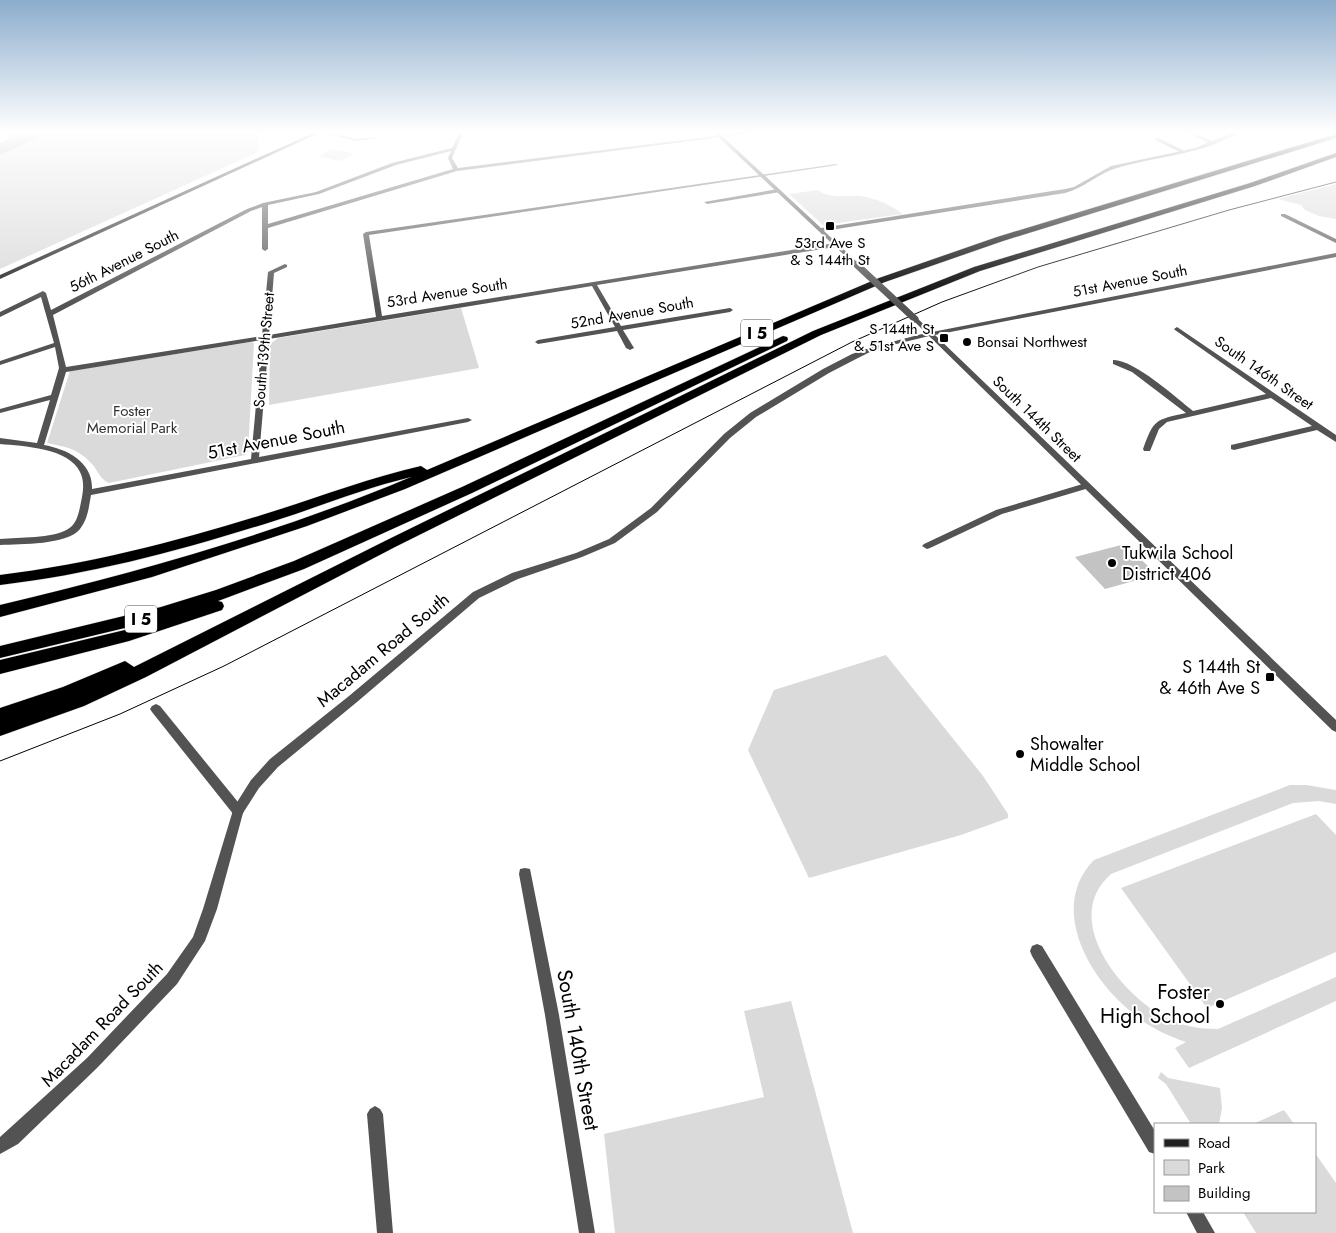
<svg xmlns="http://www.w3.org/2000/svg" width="1336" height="1233" font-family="Jost,sans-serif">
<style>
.green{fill:#dadada}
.water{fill:#a1a1a1}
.building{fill:#c3c3c3}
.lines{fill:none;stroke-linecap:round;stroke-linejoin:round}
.motorway-casing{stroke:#dbdbdb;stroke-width:1}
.minor{fill:#535353;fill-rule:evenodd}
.tertiary{fill:#535353;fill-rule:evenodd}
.secondary{fill:#202020;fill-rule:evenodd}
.motorway{fill:#000;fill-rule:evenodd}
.tram{stroke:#000;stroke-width:1}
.tertiary-bridge{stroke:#535353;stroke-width:7}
.poi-dot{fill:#000;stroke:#fff;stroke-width:2}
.labels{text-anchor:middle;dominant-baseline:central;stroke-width:4;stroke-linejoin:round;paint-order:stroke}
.far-poi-label{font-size:15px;fill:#000;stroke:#fff}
.far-street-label{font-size:15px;fill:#000;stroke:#fff}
.far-park-label{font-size:15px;fill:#313131;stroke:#fff}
.shield{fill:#fff;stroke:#4c4c4c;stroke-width:1}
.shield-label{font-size:16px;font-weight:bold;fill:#000}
.street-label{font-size:18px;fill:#000;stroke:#fff}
.poi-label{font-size:18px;fill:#000;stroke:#fff;text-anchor:start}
.near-poi-label{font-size:21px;fill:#000;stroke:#fff;text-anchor:end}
.near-street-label{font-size:21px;fill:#000;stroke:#fff}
</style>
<rect width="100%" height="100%" fill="#fff"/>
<g class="green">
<path d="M48 133H259L258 152 0 269V155Z"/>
<path d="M331 149 355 154 340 161 316 156 324 155V153Z"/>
<path d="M1336 184V219L1319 216 1305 210 1301 205 1278 199Z"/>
<path d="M818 190C829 199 846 195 860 196 876 198 891 205 903 214L823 225 789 194Z"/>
<path d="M461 308 479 368 269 405 270 344 278 338Z"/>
<path d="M251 342 254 343 248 451 245 455 109 483C98 478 98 469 90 462 77 448 65 447 47 443L70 371Z"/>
<path d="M886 655 983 776 1008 814V818L961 835 809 878 748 750 774 690Z"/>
<path d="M1290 785H1306L1336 790V804L1319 801 1293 803 1111 874C1060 919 1120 994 1166 1018 1182 1026 1199 1029 1218 1029L1336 977V1001L1189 1068 1175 1048 1186 1042C1165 1035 1145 1025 1129 1010 1087 975 1049 906 1094 860Z"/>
<path d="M1316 814 1336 835V952L1207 1008 1121 888Z"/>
<path d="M791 1001 853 1233H615L604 1134 764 1097 744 1011Z"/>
<path d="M1161 1072 1168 1078 1220 1088 1222 1108 1219 1124H1191L1166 1084 1158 1078Z"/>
<path d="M1284 1110 1294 1124H1253Z"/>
<path d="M1315 1153 1336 1183V1233H1256L1243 1212H1315Z"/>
</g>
<path class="water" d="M12 133H48L0 155V143L10 138 8 137Z"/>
<path class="building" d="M1125 544 1150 568 1142 571 1148 577 1105 589 1075 557Z"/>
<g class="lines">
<g class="motorway-casing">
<g id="motorway">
<path d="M1336 134V138L1003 241 885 282 405 489 307 526 152 577 0 617V605C139 572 278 533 411 477 365 488 321 506 277 520 186 549 95 574 0 585V575C91 564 178 541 265 514 317 498 368 478 421 466L427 470 879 278 997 237Z"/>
<path d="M1336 153V157L1255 186 980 271 821 335 395 547 146 677 84 706 0 736V708L63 687 125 661 134 667 385 541 813 331 974 267 1250 183Z"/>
<path d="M783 336 787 337 788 339 787 341 472 493 304 569 218 601 222 602 224 606 222 610 129 641 0 674V660L129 629 158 620 0 658V646L161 607 216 590 294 561 462 487Z"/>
</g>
</g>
<g class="minor">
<path d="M325 133H333L356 139 376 137 378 138 356 141Z"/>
<path d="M459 133H463L452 158 458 168 739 133H753L457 171 268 228V249L265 251 262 249V207L251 211 53 315 66 367 262 336 268 272 285 264 287 265V267L274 273 269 335 376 317 363 234 366 232 836 164 838 165 369 235 382 316 835 243 838 245 835 247 597 285 621 326 730 308 733 310 730 312 623 330 634 348 630 350 626 348 617 331 538 344 535 342 538 340 615 327 592 286 269 339 259 457 468 418 472 420 468 422 91 495C89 506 88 519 80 529 68 545 20 544 0 545V539C19 537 52 539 68 529 77 524 79 512 81 502 83 493 85 482 80 472 69 448 23 446 0 444V438L37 443 50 400 0 413V409L51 395 59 368 55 347 0 365V361L54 343 41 297 0 317V312L43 291 46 293 51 310 247 209 263 203 316 192 392 163 452 148ZM451 151 448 158 453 169 268 224V205L319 194 396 165ZM262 340 251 459 92 489C93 462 67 449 44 445L66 372Z"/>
<path d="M1189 133H1195L1213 142 1209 143Z"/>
<path d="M1155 138H1159L1186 152 1182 153 1155 140Z"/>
<path d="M778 189 781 191 780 192 707 204 704 202Z"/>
<path d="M1281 214H1285L1336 239V243L1281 216Z"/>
<path d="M1177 327 1336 435V442L1317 430 1234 450 1231 449V445L1312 426 1271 398 1167 422 1159 429 1150 451H1144L1143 449C1154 419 1155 420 1186 413L1132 372 1113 364V360C1133 359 1177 398 1193 411L1266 394 1175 330 1174 329Z"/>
<path d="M1086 483 1089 484 1090 486 1089 488 1002 514 930 548 927 549 922 546 924 544 996 510Z"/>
<path d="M156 704 160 706 242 807 244 811 242 815 238 817 234 815 152 712 150 709 152 706Z"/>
<path d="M525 868 530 869 531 874 559 1015 595 1233H579L545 1015 519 874 520 869Z"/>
<path d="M1037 944 1042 946 1155 1131V1154L1149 1152 1032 956 1030 951 1032 946Z"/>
<path d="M375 1106 380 1109 383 1114 393 1233H377L367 1114 370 1109Z"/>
<path d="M1186 1212H1203L1215 1233H1197Z"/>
</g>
<g class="tertiary">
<path d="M714 133H719L821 228 1065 189 1074 187 1111 166 1195 148 1231 133H1238C1201 155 1157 156 1117 168 1099 173 1084 188 1065 193L824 231 859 264V266L857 267Z"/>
<path d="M1336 253V257L935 335 1336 720V732L1332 730 929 336 876 349 858 358 829 373 756 417 730 438 657 512 615 543 582 557 518 579 479 598 357 702 278 767 259 788 243 813 217 909 205 941 177 984 97 1068 18 1144 0 1154V1137L87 1058 167 974 193 937 203 909 234 807 251 780 270 759 349 696 473 592 512 573 576 553 609 539 651 508 724 434 750 413 823 369 852 354 872 347 926 333 913 320V318H917L932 332Z"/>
</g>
<path class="secondary" d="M313 133H319L0 279V275Z"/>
<use href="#motorway" class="motorway"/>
<path class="tram" d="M0 761 120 714 224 666 852 342 942 302 1038 267 1229 210 1336 182"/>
<path class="tertiary-bridge" d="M857 265 915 319"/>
</g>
<linearGradient id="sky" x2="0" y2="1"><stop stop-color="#8baccc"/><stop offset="0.43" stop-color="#fff"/><stop offset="1" stop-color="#fff" stop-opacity="0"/></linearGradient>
<rect width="1336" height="306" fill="url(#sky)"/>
<g class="poi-dot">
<rect x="825" y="221" width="10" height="10" rx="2.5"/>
<rect x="939" y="333" width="10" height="10" rx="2.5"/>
<circle cx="967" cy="342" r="5"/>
<circle cx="1112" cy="563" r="5"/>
<rect x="1265" y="672" width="10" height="10" rx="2.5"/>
<circle cx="1020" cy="754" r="5"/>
<circle cx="1220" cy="1004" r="5"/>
</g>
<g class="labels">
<g class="far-poi-label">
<text x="830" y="243">53rd Ave S<tspan x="830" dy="17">&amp; S 144th St</tspan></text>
<text x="934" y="329" text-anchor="end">S 144th St<tspan x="934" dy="17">&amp; 51st Ave S</tspan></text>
<text x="977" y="342" text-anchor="start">Bonsai Northwest</text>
</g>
<g class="far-street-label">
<text transform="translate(124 261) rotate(-27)">56th Avenue South</text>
<text transform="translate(1130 281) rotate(-11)">51st Avenue South</text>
<text transform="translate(447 293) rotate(-9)">53rd Avenue South</text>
<text transform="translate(632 313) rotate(-10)">52nd Avenue South</text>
<text transform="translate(264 350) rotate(-85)">South 139th Street</text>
<text transform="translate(1264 373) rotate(35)">South 146th Street</text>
<text transform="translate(1037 419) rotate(44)">South 144th Street</text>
</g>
<g class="far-park-label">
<text x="132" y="411">Foster<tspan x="132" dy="17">Memorial Park</tspan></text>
</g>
<g class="shield">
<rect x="741" y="319.5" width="32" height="27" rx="4"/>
<rect x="125" y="605.5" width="32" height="27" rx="4"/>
</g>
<g class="shield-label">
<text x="757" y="333">I 5</text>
<text x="141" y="619">I 5</text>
</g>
<g class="street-label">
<text transform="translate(276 440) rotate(-11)">51st Avenue South</text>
<text transform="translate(383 650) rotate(-40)">Macadam Road South</text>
<text transform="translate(102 1024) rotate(-46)">Macadam Road South</text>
</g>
<g class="poi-label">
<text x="1122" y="553">Tukwila School<tspan x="1122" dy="21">District 406</tspan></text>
<text x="1260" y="667" text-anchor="end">S 144th St<tspan x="1260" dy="21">&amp; 46th Ave S</tspan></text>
<text x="1030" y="744">Showalter<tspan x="1030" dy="21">Middle School</tspan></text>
</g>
<g class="near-poi-label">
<text x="1210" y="992">Foster<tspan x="1210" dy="24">High School</tspan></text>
</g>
<g class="near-street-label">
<text transform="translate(578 1050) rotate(80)">South 140th Street</text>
</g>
</g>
<rect x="1154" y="1123" width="162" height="90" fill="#ffffff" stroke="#999999"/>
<rect x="1164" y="1139" width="25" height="8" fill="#202020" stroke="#999999"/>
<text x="1198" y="1148" font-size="15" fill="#000000">Road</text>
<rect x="1164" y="1160" width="25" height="15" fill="#dadada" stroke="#999999"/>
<text x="1198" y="1173" font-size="15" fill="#000000">Park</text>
<rect x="1164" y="1186" width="25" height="15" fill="#c3c3c3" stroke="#999999"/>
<text x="1198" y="1198" font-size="15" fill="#000000">Building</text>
</svg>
